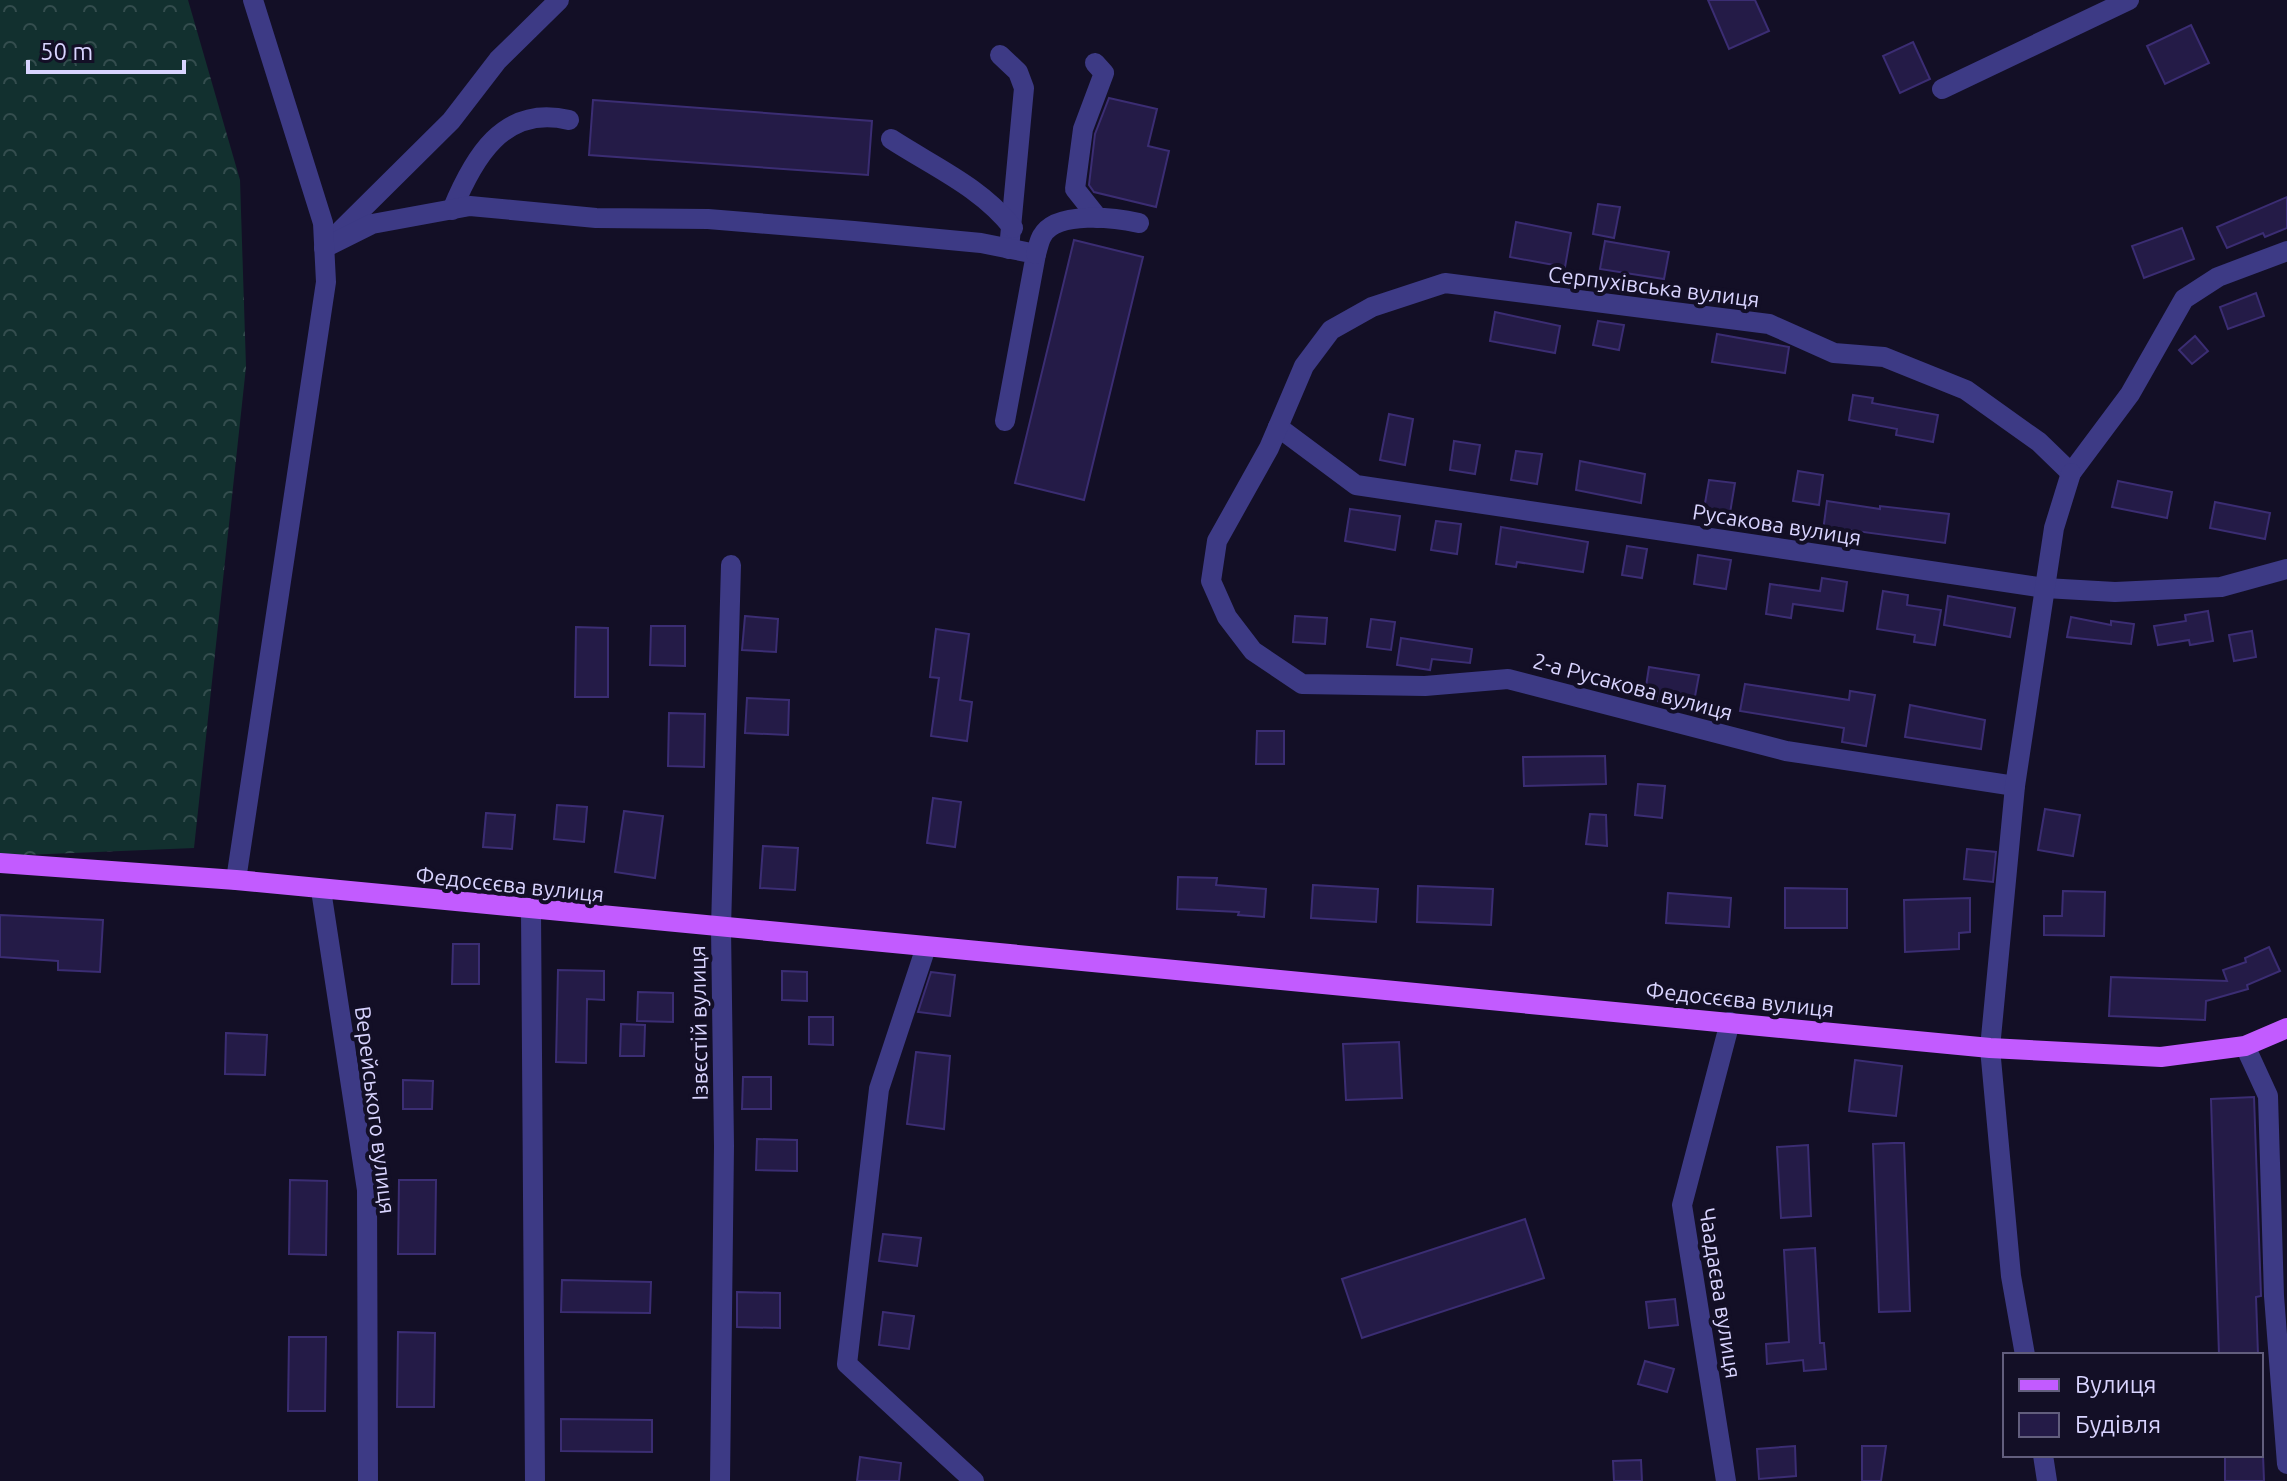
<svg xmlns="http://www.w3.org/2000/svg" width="2287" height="1481" font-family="Ubuntu,sans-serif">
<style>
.forest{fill:url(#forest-crowns)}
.building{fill:#241b47;stroke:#3b2d73;stroke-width:2}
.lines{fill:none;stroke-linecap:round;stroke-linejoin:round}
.minor{stroke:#3d3a85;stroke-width:20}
.major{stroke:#c25bff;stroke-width:20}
.labels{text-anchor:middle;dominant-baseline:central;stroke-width:8;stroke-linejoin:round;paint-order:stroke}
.street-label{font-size:22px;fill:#d9d4ff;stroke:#130f26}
</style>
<defs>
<pattern id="forest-crowns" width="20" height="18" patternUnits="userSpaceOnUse" patternTransform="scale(2)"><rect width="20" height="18" fill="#12302f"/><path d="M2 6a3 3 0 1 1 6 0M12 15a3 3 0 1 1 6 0" fill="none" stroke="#344d4e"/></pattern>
</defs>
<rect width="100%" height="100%" fill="#130f26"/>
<path class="forest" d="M0 0H188L240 180 246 367 194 848 0 856Z"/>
<g class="building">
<path d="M1708 0H1755L1769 31 1729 49Z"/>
<path d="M2191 25 2209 63 2165 84 2147 46Z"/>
<path d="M1913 42 1930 79 1900 93 1883 56Z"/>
<path d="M1109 98 1157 109 1148 146 1169 151 1156 207 1094 192 1089 185 1095 134Z"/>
<path d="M593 100 872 121 868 175 589 155Z"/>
<path d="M2287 197V228L2265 237 2263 233 2227 248 2217 227Z"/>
<path d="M1598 204 1620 207 1614 238 1593 234Z"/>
<path d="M1516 222 1571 233 1565 267 1510 257Z"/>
<path d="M2182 228 2194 259 2144 278 2132 246Z"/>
<path d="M1074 240 1143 257 1084 500 1015 483Z"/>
<path d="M1605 241 1669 252 1664 279 1600 269Z"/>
<path d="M2256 293 2264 316 2228 329 2220 307Z"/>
<path d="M1495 312 1560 326 1555 353 1490 341Z"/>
<path d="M1598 321 1624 325 1619 350 1593 345Z"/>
<path d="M1717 334 1789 347 1785 373 1712 362Z"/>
<path d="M2195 336 2208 351 2192 364 2179 350Z"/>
<path d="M1853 395 1873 398 1872 403 1938 415 1933 442 1896 435 1897 429 1849 420Z"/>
<path d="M1389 414 1413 419 1405 465 1380 460Z"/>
<path d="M1454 441 1480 445 1475 474 1450 470Z"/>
<path d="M1516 451 1542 454 1537 484 1511 480Z"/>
<path d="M1580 461 1645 474 1641 503 1576 490Z"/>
<path d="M1798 471 1823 475 1819 505 1793 501Z"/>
<path d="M1709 480 1735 483 1730 513 1704 509Z"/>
<path d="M2118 481 2172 492 2167 518 2112 507Z"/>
<path d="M1827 501 1880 509V506L1949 514 1945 543 1849 530 1848 535 1823 531Z"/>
<path d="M2215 502 2270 513 2265 539 2210 528Z"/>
<path d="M1350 509 1400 516 1395 550 1345 541Z"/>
<path d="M1436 521 1461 524 1457 554 1431 550Z"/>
<path d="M1501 527 1588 542 1583 572 1517 562 1516 567 1496 564Z"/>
<path d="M1627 546 1647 549 1642 578 1622 575Z"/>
<path d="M1698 555 1731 560 1726 589 1694 584Z"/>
<path d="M1822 578 1847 582 1843 611 1793 604 1791 618 1766 614 1770 584 1820 591Z"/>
<path d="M1883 591 1908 595 1907 605 1941 610 1935 645 1914 642 1915 635 1877 629Z"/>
<path d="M1948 596 2015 608 2010 637 1944 625Z"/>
<path d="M2208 611 2213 641 2190 645 2189 640 2158 645 2154 626 2186 621 2185 615Z"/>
<path d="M745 616 778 619 776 652 742 650Z"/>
<path d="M1295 616 1327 618 1325 644 1293 642Z"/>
<path d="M2071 617 2111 625V621L2134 624 2131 644 2067 637Z"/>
<path d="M1371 619 1395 622 1391 650 1367 647Z"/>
<path d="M651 626H685V666L650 665Z"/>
<path d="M576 627 608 628V697H575Z"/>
<path d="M936 629 969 634 960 700 972 702 967 741 931 736 939 678 930 677Z"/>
<path d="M2252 631 2256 657 2234 661 2229 635Z"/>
<path d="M1401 638 1472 649 1470 663 1432 659 1430 670 1397 665Z"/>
<path d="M1649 667 1699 675 1693 707 1644 699Z"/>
<path d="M1745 684 1849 700 1850 691 1875 695 1866 746 1842 742 1844 728 1740 711Z"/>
<path d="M747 698 789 700 788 735 745 733Z"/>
<path d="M1910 705 1985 720 1981 749 1905 737Z"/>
<path d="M669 713 705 714 704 767 668 766Z"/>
<path d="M1257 731H1284V764H1256Z"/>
<path d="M1605 756 1606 784 1524 786 1523 757Z"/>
<path d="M1638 784 1665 786 1662 818 1635 815Z"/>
<path d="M933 798 961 802 955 847 927 843Z"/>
<path d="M557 805 587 807 584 842 554 839Z"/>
<path d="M2045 809 2080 815 2073 856 2038 850Z"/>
<path d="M624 811 663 816 655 878 615 872Z"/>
<path d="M486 813 515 815 512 849 483 847Z"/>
<path d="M1590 814 1606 815 1607 846 1586 844Z"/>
<path d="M763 846 798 848 795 890 760 888Z"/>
<path d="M1967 849 1996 852 1993 882 1964 879Z"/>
<path d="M1178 877 1217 878 1216 885 1266 889 1264 917 1238 915 1239 912 1177 909Z"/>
<path d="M1313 885 1378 889 1376 922 1311 918Z"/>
<path d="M1418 886 1493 889 1491 925 1417 922Z"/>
<path d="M1785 888 1847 889V928H1785Z"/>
<path d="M2063 891 2105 892 2104 936 2044 935V916H2062Z"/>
<path d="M1668 893 1731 898 1729 927 1666 923Z"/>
<path d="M1970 898V932L1959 933V949L1905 952 1904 900Z"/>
<path d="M0 915 103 920 100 972 58 970V961L0 957Z"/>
<path d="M453 944H479V984H452Z"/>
<path d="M2269 947 2280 971 2247 985 2248 989 2206 1001 2205 1020 2109 1016 2111 977 2227 981 2223 970 2246 962 2245 958Z"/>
<path d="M558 970 604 971V1000L587 999 586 1063 556 1062Z"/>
<path d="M782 971 807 972V1001L782 1000Z"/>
<path d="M931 972 955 975 950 1016 918 1012Z"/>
<path d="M638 992 673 993V1022L637 1021Z"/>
<path d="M809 1017H833V1045L809 1044Z"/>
<path d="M621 1024 645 1025 644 1056H620Z"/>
<path d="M226 1033 267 1035 265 1075 225 1074Z"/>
<path d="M1399 1042 1402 1098 1346 1100 1343 1044Z"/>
<path d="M916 1052 950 1056 944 1129 907 1124Z"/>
<path d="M1855 1060 1902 1066 1896 1116 1849 1111Z"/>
<path d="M743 1077H771V1109H742Z"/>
<path d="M403 1080 433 1081 432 1109H403Z"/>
<path d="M2254 1097 2261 1296 2256 1297 2258 1355H2219L2211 1099Z"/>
<path d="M757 1139 797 1140V1171L756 1170Z"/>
<path d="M1894 1143H1904L1910 1311 1879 1312 1873 1144Z"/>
<path d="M1808 1145 1811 1216 1781 1218 1777 1147Z"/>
<path d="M290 1180 327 1181 326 1255 289 1254Z"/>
<path d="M399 1180H436L435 1254H398Z"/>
<path d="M1525 1219 1544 1278 1362 1338 1342 1279Z"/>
<path d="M883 1234 921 1238 917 1266 879 1261Z"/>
<path d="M1815 1248 1820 1343H1824L1826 1369 1804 1371 1803 1360 1767 1364 1766 1344 1789 1342 1784 1250Z"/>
<path d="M562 1280 651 1282 650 1313 561 1312Z"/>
<path d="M737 1292 780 1293V1328L737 1327Z"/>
<path d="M1675 1299 1678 1325 1649 1328 1646 1302Z"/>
<path d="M883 1312 914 1316 909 1349 879 1345Z"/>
<path d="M398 1332 435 1333 434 1407H397Z"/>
<path d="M289 1337H326L325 1411H288Z"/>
<path d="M1645 1361 1674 1369 1667 1392 1638 1384Z"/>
<path d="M561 1419 652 1420V1452L561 1451Z"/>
<path d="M1795 1446 1796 1476 1759 1479 1757 1449Z"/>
<path d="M1862 1446H1886L1881 1481H1862Z"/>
<path d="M2225 1455H2263L2264 1481H2225Z"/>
<path d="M860 1457 901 1463 899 1481H857Z"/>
<path d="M1641 1460 1642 1481H1614L1613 1461Z"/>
</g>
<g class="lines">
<g class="minor">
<path d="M1000 55 1018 72 1024 88 1009 249"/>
<path d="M1095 63 1104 73 1083 129 1075 189 1098 218"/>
<path d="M1942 89 2129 0"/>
<path d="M891 139C934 167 981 187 1013 228"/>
<path d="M452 210C473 159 503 104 569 120"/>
<path d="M335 236 451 121 498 60 559 0"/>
<path d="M324 248 372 224 470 206 596 218 708 219 854 231 981 243 1036 254 1005 421"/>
<path d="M1036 254C1038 248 1039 241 1042 236 1056 210 1116 218 1139 223"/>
<path d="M1278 427 1356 485 2045 588 2115 592 2221 587 2287 569"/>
<path d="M2015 786 1786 751 1508 679 1425 686 1302 684 1253 651 1227 617 1211 581 1217 541 1269 448 1304 366 1331 330 1372 307 1445 283 1769 324 1834 353 1884 357 1966 390 2039 442 2071 473 2130 394 2184 299 2218 277 2287 251"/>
<path d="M236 880 326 282 323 223 253 0"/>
<path d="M321 890 367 1190 368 1481"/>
<path d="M531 911 535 1481"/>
<path d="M926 947 879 1089 847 1364 974 1481"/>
<path d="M2245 1046 2268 1096 2274 1296 2287 1464"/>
<path d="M2025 1355 2011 1276 1990 1048 2015 786 2054 528 2071 473"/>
<path d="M2043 1455 2047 1481"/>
<path d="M720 1481 724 1146 721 928 731 565"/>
<path d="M1726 1481 1682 1205 1730 1022"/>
</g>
<path class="major" d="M0 863 236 880 1990 1048 2161 1057 2245 1046 2287 1028"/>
</g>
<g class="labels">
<g class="street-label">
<text transform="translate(1654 286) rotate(7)">Серпухівська вулиця</text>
<text transform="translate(1777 524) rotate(9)">Русакова вулиця</text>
<text transform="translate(1633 686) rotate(15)">2-а Русакова вулиця</text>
<text transform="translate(510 884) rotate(6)">Федосєєва вулиця</text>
<text transform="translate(1740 999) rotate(6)">Федосєєва вулиця</text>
<text transform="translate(698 1023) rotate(-91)">Ізвєстій вулиця</text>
<text transform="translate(376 1110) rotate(83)">Верейського вулиця</text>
<text transform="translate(1721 1293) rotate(81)">Чаадаєва вулиця</text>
</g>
</g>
<rect x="2003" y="1353" width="260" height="104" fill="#130f26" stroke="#625e7d" stroke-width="2"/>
<rect x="2019" y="1379" width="40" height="12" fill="#c25bff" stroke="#625e7d" stroke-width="2"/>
<text x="2075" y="1393" font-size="24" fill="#d9d4ff">Вулиця</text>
<rect x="2019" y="1413" width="40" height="24" fill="#241b47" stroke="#625e7d" stroke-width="2"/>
<text x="2075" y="1433" font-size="24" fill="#d9d4ff">Будівля</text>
<path d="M28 60v12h156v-12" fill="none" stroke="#d9d4ff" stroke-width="4"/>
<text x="40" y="60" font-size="24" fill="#d9d4ff" stroke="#130f26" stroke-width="6" paint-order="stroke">50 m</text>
</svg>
